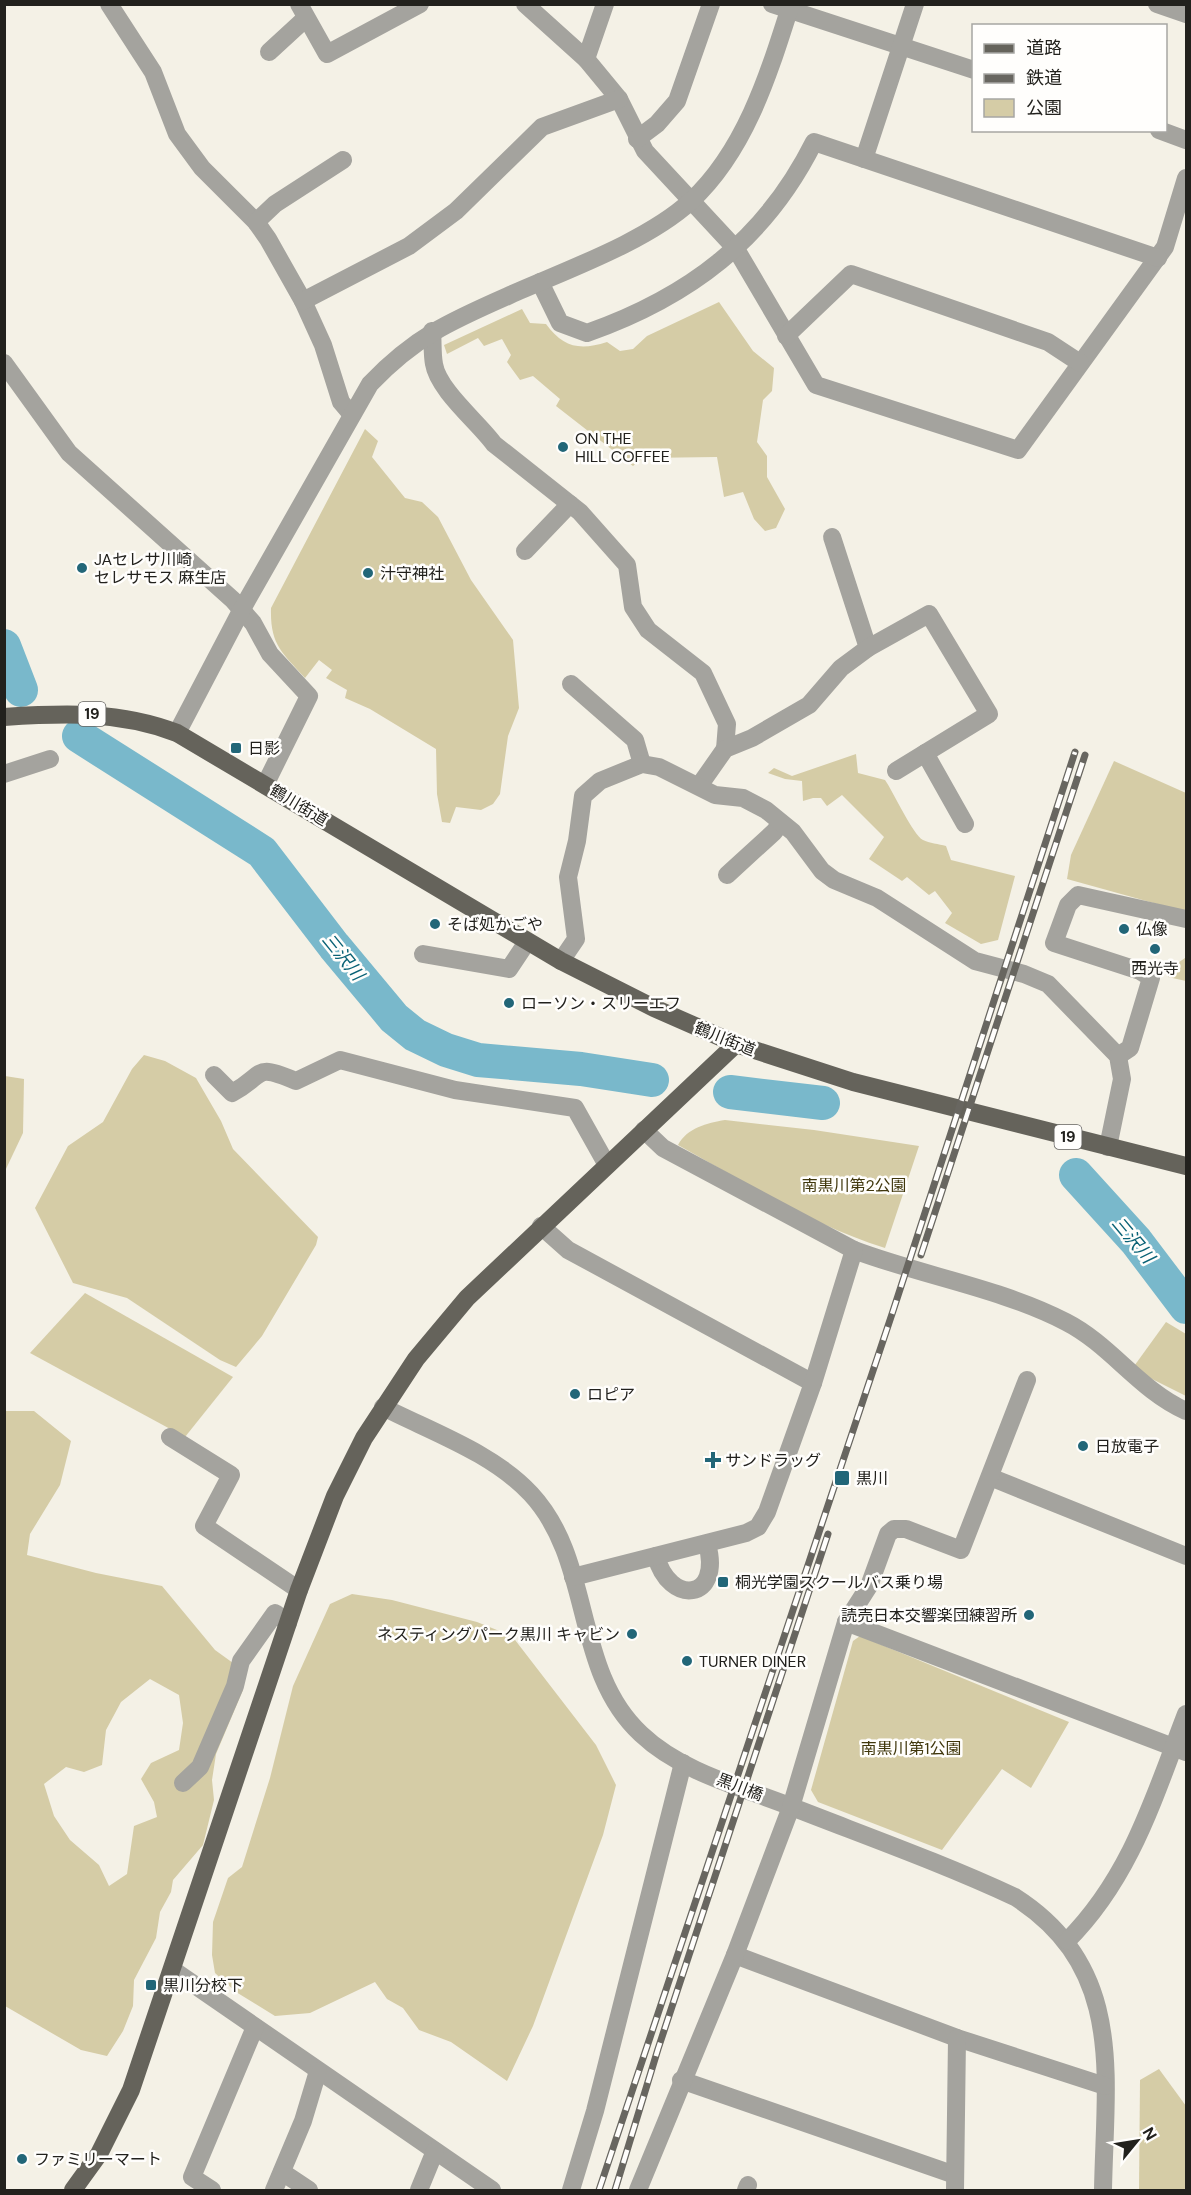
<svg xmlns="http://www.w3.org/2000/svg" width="1191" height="2195" font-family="'DM Sans','Noto Sans JP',sans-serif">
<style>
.green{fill:#d5cca6;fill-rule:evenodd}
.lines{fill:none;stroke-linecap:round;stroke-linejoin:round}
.river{stroke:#79b8cb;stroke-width:34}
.minor{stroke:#a4a39e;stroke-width:18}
.major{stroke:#65635b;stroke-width:18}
.rail-casing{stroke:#686660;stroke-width:7}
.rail{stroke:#fffefc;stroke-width:4.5;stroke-dasharray:14;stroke-linecap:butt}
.poi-dot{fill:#226678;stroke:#fffefc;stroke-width:2}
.labels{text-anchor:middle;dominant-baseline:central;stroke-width:5;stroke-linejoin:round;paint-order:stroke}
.shield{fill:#fffefc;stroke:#646360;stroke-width:1.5}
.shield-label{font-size:15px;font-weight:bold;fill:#22211d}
.poi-label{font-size:16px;fill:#22211d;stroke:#fffefc;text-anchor:start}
.street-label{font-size:16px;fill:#22211d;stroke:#fffefc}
.park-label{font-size:16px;fill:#40370c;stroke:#fffefc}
.water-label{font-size:18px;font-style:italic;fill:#0a6276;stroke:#fffefc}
</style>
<rect width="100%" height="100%" fill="#f4f1e6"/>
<g class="green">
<path d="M719 302 753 351 774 368 772 391 763 400 757 442 767 456V477L785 509 776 528 765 531 754 519 743 492 724 497 717 457 643 458 633 466 556 406 560 399 533 376 520 380 507 362 511 355 502 339 484 346 478 338 447 354 444 345 522 309 530 323 546 324C563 347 579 351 607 342L620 351 633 349 647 336Z"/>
<path d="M365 429 378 441 372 457 405 498 422 502 438 517 471 580 513 640 519 708 508 736 500 794 493 804 481 810 456 807 450 823 442 822 437 794 436 749 370 709 345 698 347 690 326 678 332 670 319 660 305 678C282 652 270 645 271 608Z"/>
<path d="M856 754 858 773 885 780C894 793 913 835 923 840 929 843 939 844 946 846L951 860 1015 876 998 940 981 944 945 923 952 913 935 891 929 895 907 877 902 881 869 859 884 837 842 795 827 806 821 798H813L803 801 802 781 785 779 768 773 774 768 792 776Z"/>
<path d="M1114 761 1186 793V912L1067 879 1071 855Z"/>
<path d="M1186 951V981L1168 977 1169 969 1185 958Z"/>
<path d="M144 1055 165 1061 196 1078 221 1121 233 1149 318 1237 316 1245 262 1336 236 1367 220 1360 127 1298 73 1283 35 1208 68 1146 103 1122 132 1069Z"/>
<path d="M5 1076 24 1079 23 1133 5 1171Z"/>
<path d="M725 1120 814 1130 919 1146 885 1248C812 1225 745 1182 678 1145 687 1128 707 1123 725 1120Z"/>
<path d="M85 1293 233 1377 185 1437 30 1353Z"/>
<path d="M1166 1322 1186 1334V1396L1132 1369Z"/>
<path d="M5 1411H34L71 1441 60 1485 30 1534 27 1555 96 1573 162 1586 215 1650 233 1663 243 1690 216 1754 212 1780 214 1800 203 1845 173 1880 171 1892 160 1912 156 1938 134 1980 133 2006 123 2031 107 2056 81 2050 5 2006ZM150 1679 179 1695 183 1723 179 1750 151 1763 141 1779 154 1802 157 1817 134 1826 127 1874 109 1886 99 1865 70 1840 54 1816 44 1784 66 1767 84 1772 102 1765 106 1730 121 1702Z"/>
<path d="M352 1594 392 1600 477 1622 512 1636 596 1745 616 1785 603 1835 533 2026 507 2081 451 2042 419 2030 403 2008 387 1999 375 1982 310 2013 275 2016 236 1992 215 1973 212 1955 213 1922 228 1878 242 1867 270 1778 293 1686 330 1604Z"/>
<path d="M860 1636 1069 1722 1031 1788 1002 1769 942 1850 818 1802 811 1790 853 1641Z"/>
<path d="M1159 2069 1186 2106V2190H1139L1140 2080Z"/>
</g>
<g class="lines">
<g class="river">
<path d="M4 646 21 690"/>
<path d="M79 736 262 852 334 946 394 1018 415 1035 446 1050 478 1060 581 1069 652 1080"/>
<path d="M730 1092 823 1103"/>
<path d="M1076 1175 1136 1241 1186 1307"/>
</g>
<g class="minor">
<path d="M109 4 153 72 177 134 202 168 256 222 268 239 303 301 323 345 341 402 352 415"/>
<path d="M299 4 327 54 420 4"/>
<path d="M525 4 586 59 619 99 645 151 736 249 816 385 1018 450 1165 247 1186 178"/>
<path d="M772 4 974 70"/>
<path d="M1157 4 1186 14"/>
<path d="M269 52 306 18"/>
<path d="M586 59 605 4"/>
<path d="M1159 130 1186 140"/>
<path d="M637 139 657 124 677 101 711 4"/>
<path d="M864 159 915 4"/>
<path d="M256 222 275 204 343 160"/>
<path d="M540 282 560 323 587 333C689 297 765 240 814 142L1158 258"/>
<path d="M303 301 409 246 456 211 542 127 619 99"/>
<path d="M432 331C433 342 432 354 434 364 438 390 479 423 494 444L580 512 627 565 633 607 648 630 703 673 727 724 725 749"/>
<path d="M786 336 851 274 1048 342 1080 363"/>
<path d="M4 363 69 453 233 600 253 623 270 654 309 696 265 785"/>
<path d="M832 537 868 648"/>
<path d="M525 551 570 504"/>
<path d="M571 684 635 740 642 764"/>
<path d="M177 733 242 609 370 384C416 336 451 321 510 295 566 270 646 242 691 201 746 150 769 73 791 4"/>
<path d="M925 753 965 824"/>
<path d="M4 774 50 759"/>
<path d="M699 786 725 749 752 738 809 705 841 668 868 648 929 614 989 714 896 771"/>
<path d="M727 875 774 832 781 823"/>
<path d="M423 954 509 969 527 942"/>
<path d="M561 961 576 939 568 877 577 841 583 796 600 781 642 764 659 767 715 795 743 798 766 810 793 832 822 871 834 880 877 898 975 961 1024 974 1048 984 1118 1056 1122 1079 1108 1147"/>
<path d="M1118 1056 1130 1048 1151 978 1140 971 1054 943 1068 905 1078 895 1186 919"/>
<path d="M214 1075 232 1093C266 1075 252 1062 296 1081L340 1060 455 1090 575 1108 607 1165"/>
<path d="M541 1226 568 1250 813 1383"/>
<path d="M854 1250C923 1276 1000 1288 1066 1322 1111 1345 1139 1390 1186 1411"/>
<path d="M383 1407C432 1432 493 1453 531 1494 594 1562 572 1670 641 1734 681 1772 741 1787 792 1807 866 1836 942 1863 1015 1897 1126 1968 1105 2076 1103 2190"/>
<path d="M170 1437 231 1475 204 1526 299 1590"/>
<path d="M990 1477 1186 1556"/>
<path d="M656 1556C669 1606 723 1601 707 1544"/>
<path d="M573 1577 746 1533 758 1527 767 1512 813 1383 854 1250 663 1148 644 1130"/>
<path d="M846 1622 1186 1752"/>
<path d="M183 1783 200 1767 235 1686 241 1661 275 1613 288 1623"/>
<path d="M1067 1941C1131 1877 1154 1797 1186 1714"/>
<path d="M735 1955 957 2038 1105 2086"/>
<path d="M173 1970 492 2190"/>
<path d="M681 2080 955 2175"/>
<path d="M282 2172 309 2190"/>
<path d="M212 2190 192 2177 255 2027"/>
<path d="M274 2190 303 2121 318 2071"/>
<path d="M419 2190 435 2151"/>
<path d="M571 2190 595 2111 683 1763"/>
<path d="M638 2190 735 1955 791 1807 846 1622 869 1586 888 1534 894 1529H906L961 1550 1027 1380"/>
<path d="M746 2190 748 2185"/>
<path d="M955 2190 957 2038"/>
</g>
<g class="major">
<path d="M4 717C65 713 120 711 177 733L561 961 654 1008 736 1044 853 1082 1186 1166"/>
<path d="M73 2190 99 2154 131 2090 299 1590 335 1496 364 1438 416 1359 467 1298 736 1044"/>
</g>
<g class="rail-casing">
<g id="rail">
<path d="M921 1255 1085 755"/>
<path d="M599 2190 893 1311 1075 752"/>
<path d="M615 2190 658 2049 828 1534"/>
</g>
</g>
<use href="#rail" class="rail"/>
</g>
<g class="poi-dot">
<circle cx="563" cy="447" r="6"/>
<circle cx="82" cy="568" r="6"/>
<circle cx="368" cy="573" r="6"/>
<rect x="230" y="742" width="12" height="12" rx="3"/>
<circle cx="435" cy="924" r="6"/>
<circle cx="1124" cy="929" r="6"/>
<circle cx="1155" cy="949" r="6"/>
<circle cx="509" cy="1003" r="6"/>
<circle cx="575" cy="1394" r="6"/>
<circle cx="1083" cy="1446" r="6"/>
<path d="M710 1451h6v6h6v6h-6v6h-6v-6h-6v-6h6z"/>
<rect x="834" y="1470" width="16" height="16" rx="3"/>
<rect x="717" y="1576" width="12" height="12" rx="3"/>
<circle cx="1029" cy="1615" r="6"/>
<circle cx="632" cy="1634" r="6"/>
<circle cx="687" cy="1661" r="6"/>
<rect x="145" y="1979" width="12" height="12" rx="3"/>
<circle cx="22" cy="2159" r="6"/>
</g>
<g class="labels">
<g class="shield">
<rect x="78.5" y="702" width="27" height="24" rx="4.5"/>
<rect x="1054.5" y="1125" width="27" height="24" rx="4.5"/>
</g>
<g class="shield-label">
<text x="92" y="714">19</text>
<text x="1068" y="1137">19</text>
</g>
<g class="poi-label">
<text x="575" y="438">ON THE<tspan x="575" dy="18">HILL COFFEE</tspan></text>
<text x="94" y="559">JAセレサ川崎<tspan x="94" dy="18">セレサモス 麻生店</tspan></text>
<text x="380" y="573">汁守神社</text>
<text x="248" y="748">日影</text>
<text x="447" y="924">そば処かごや</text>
<text x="1136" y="929">仏像</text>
<text x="1155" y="968" text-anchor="middle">西光寺</text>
<text x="521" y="1003">ローソン・スリーエフ</text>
<text x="587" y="1394">ロピア</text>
<text x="1095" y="1446">日放電子</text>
<text x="725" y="1460">サンドラッグ</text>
<text x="856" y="1478">黒川</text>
<text x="735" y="1582">桐光学園スクールバス乗り場</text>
<text x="1017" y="1615" text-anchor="end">読売日本交響楽団練習所</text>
<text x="620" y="1634" text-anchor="end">ネスティングパーク黒川 キャビン</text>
<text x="699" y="1661">TURNER DINER</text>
<text x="163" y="1985">黒川分校下</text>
<text x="34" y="2159">ファミリーマート</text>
</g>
<g class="street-label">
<text transform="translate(299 805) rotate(31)">鶴川街道</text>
<text transform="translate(725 1039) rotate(22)">鶴川街道</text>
<text transform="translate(740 1787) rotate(21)">黒川橋</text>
</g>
<g class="park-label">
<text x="854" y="1185">南黒川第2公園</text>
<text x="911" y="1748">南黒川第1公園</text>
</g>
<g class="water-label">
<text transform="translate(343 957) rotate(51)">三沢川</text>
<text transform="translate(1133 1240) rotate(50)">三沢川</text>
</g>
</g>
<rect width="1191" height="2195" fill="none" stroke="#22211d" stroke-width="12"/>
<rect x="972" y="24" width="195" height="108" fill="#fffefc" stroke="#a7a6a3" stroke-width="1.5"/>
<rect x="984" y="44" width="30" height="9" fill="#65635b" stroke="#a7a6a3" stroke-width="1.5"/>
<text x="1026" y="54" font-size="18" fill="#22211d">道路</text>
<rect x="984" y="74" width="30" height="9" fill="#686660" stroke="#a7a6a3" stroke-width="1.5"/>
<text x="1026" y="84" font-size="18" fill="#22211d">鉄道</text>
<rect x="984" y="99" width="30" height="18" fill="#d5cca6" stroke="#a7a6a3" stroke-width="1.5"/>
<text x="1026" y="114" font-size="18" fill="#22211d">公園</text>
<g transform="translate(1137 2141) rotate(60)" stroke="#fffefc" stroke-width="4.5" paint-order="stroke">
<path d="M0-4.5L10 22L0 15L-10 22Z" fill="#22211d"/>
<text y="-9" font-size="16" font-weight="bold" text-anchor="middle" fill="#22211d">N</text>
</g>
</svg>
